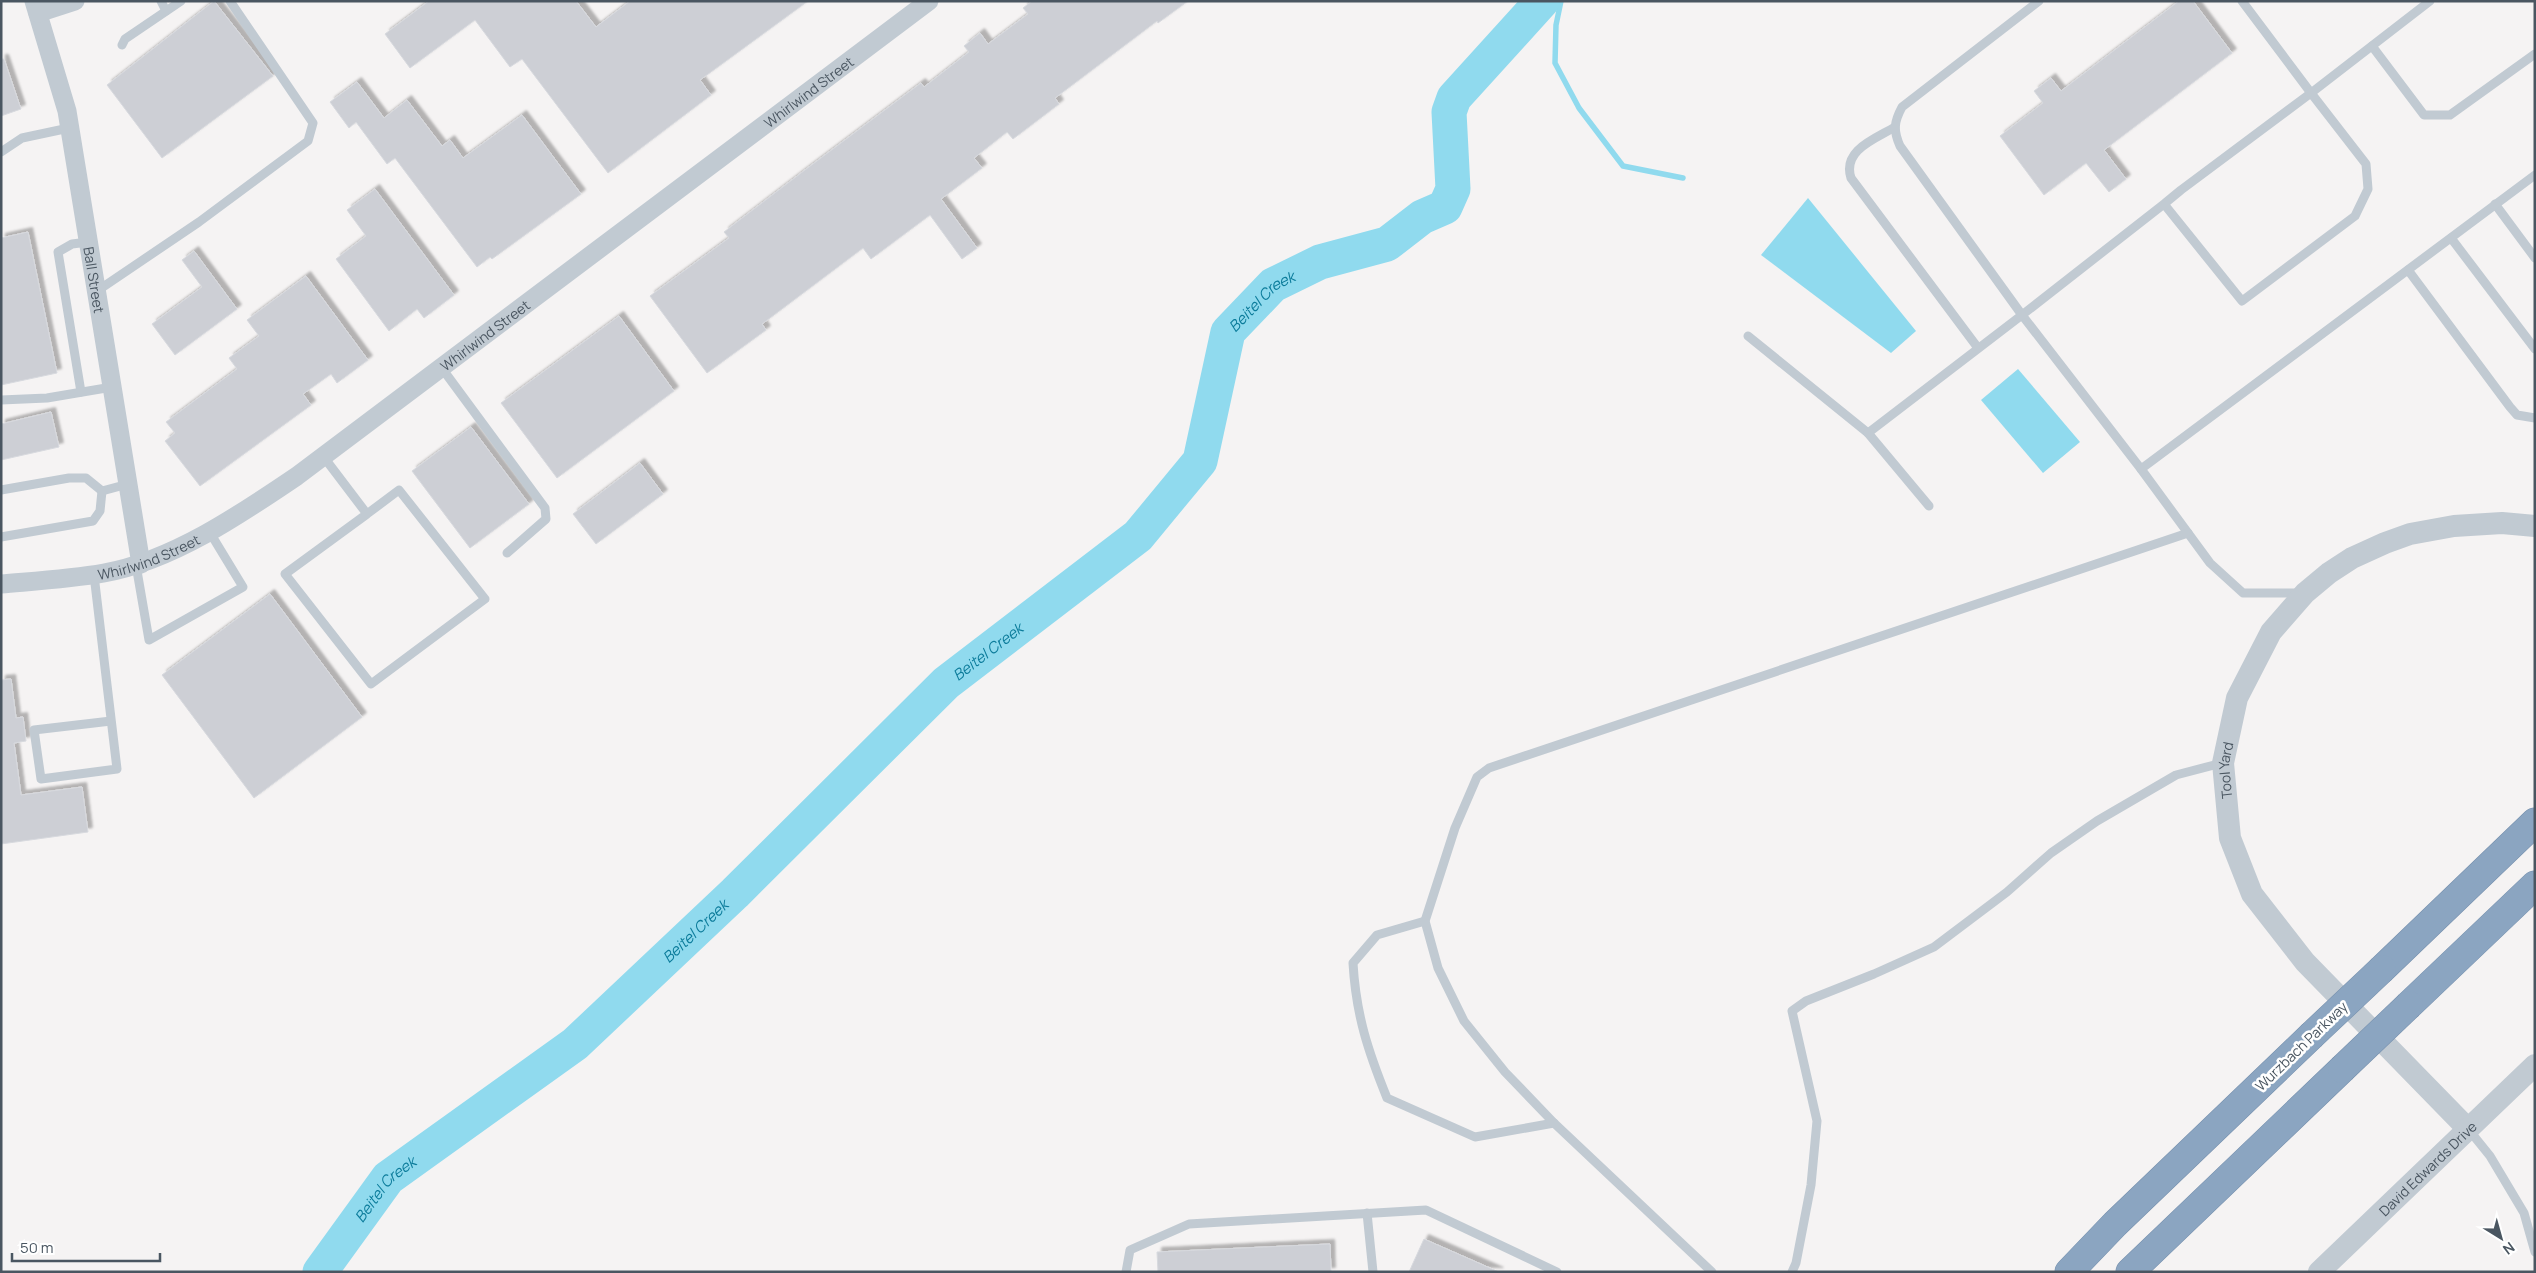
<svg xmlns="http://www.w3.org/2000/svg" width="2536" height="1273" font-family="Manrope,sans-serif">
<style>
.water{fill:#90daee}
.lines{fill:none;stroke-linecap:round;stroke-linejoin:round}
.stream{stroke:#90daee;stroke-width:5.5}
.river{stroke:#90daee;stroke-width:35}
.building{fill:#cdcfd5;stroke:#d7d9de;filter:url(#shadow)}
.motorway-casing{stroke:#7690ad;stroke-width:29}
.service{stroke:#c1cad2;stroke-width:9}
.minor{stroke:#c1cad2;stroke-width:19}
.tertiary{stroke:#c1cad2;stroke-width:22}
.motorway{stroke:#8ba5c1;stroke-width:28}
.motorway-bridge-casing{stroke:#7690ad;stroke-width:29;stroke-linecap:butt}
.motorway-bridge{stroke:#8ba5c1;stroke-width:28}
.labels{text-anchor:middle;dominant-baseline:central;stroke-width:5;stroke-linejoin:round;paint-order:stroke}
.street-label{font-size:14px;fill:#4a5661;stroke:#fff}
.water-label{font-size:15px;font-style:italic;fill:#0c7c9b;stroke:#fff}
</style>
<defs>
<filter id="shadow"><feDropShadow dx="4.5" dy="-4.5" stdDeviation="1" flood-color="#0004"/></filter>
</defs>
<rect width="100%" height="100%" fill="#f5f3f3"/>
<g class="water">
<path d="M1808 198 1916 331 1891 353 1761 255Z"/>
<path d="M2018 369 2080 442 2043 473 1981 400Z"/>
</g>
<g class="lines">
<path class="stream" d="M1561 1 1556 25 1555 63 1579 108 1623 166 1683 178"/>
<path class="river" id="s1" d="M320 1272 388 1178 575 1044 735 893 946 683 1138 536 1200 461 1228 332 1273 285 1320 262 1387 244 1422 217 1445 207 1453 189 1449 112 1454 98 1542 1"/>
</g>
<g class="building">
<path d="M214 1 273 76 162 158 107 85Z"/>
<path d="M429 1H576L596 27 630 1H808L700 80 711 95 608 173 522 59 510 67 475 20 410 68 385 34Z"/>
<path d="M1032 1H1188L1158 23 1157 21 1055 98 1059 104 1013 139 1007 132 974 158 982 168 941 199 977 248 962 259 930 215 871 259 863 248 762 324 766 330 707 373 650 296 729 238 724 232 805 170 921 83 924 87 969 52 964 46 980 33 988 44 1028 14 1023 8Z"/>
<path d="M2179 1H2193L2232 53 2104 150 2126 179 2109 192 2086 163 2044 195 2000 136 2043 103 2034 91 2051 78 2061 91Z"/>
<path d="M1 59H4L21 109 1 116Z"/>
<path d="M357 82 384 118 407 100 442 146 450 140 463 158 522 115 581 194 492 259 490 257 477 267 395 158 387 164 356 122 349 128 330 102Z"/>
<path d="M375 189 454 295 424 318 417 309 389 331 336 259 366 236 347 210Z"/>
<path d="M28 232 57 373 1 385V238Z"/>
<path d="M194 251 237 309 175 355 152 324 202 287 182 260Z"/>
<path d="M306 276 368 360 337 383 331 374 303 394 311 405 200 486 165 441 175 433 166 422 237 369 229 358 259 336 247 320Z"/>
<path d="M619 316 674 391 557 478 501 403Z"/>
<path d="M51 412 59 447 1 460V424Z"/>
<path d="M471 427 529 504 470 548 412 471Z"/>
<path d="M640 463 663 494 596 544 573 514Z"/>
<path d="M270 594 362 717 254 798 162 675Z"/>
<path d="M11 679 16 718 23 717 26 741 14 743 21 795 82 787 88 832 1 844V680Z"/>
<path d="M1424 1239 1499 1272H1409Z"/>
<path d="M1330 1244 1331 1272H1158L1157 1252Z"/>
</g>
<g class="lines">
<g class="motorway-casing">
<g id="motorway">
<path d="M2382 969 2535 822"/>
<path d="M2409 1005 2535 885"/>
<path d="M2069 1272 2115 1224 2311 1036"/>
<path d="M2130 1272 2342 1069"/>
</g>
</g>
<g class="service">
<path d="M161 1 166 11"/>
<path d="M2242 1 2311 93 2430 1"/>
<path d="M122 45 125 39 181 1"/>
<path d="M2372 46 2424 115H2450L2535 54"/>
<path d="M1895 127C1875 139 1842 150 1851 178L1978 348"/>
<path d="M1 152 22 138 69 128"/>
<path d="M2495 204 2535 258"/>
<path d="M2451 238 2535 349"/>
<path d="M2408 270 2510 407 2517 415 2535 418"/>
<path d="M97 291 199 222 308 141 313 123 230 1"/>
<path d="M1748 336 1868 433"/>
<path d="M441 367 545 508 546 519 507 553"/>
<path d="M81 392 58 252 72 244 88 242"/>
<path d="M1 400 47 398 112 387"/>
<path d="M323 456 367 514 285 574 371 684 485 599 399 490 367 514"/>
<path d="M2141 469 2022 315 2164 204 2181 190 2311 93 2366 164 2368 189 2355 216 2242 301 2164 204"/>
<path d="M1 490 69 478H86L102 491"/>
<path d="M102 491 128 484"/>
<path d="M1929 506 1868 433 2022 315 1900 146C1893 130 1894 122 1902 107L2039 1"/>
<path d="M1 537 93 521 100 511 102 491"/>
<path d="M136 565 149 640 243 587 209 531"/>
<path d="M94 575 117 769 41 779 34 730 111 721"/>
<path d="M2302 593H2243L2210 563 2141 469 2535 175"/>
<path d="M1425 921 1377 935 1353 963C1356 1015 1368 1051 1387 1098L1475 1137 1554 1123"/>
<path d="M2469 1130 2490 1156 2524 1213 2535 1252"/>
<path d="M1367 1213 1373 1272"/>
<path d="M1126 1272 1130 1250 1189 1224 1426 1210 1557 1272"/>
<path d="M1712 1272 1554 1123 1505 1072 1464 1021 1438 968 1425 921 1455 828 1477 777 1489 768 2188 533"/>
<path d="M1792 1272 1796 1263 1811 1185 1817 1121 1792 1011 1806 1001 1874 974 1934 947 2007 892 2051 853 2097 821 2176 775 2222 763"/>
</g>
<g class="minor">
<path id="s2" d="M34 1 67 111 141 564"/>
<path d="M38 13 75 1"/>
<path id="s3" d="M1 584C35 581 70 579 104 573 172 561 241 514 297 476L929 1"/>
</g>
<g class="tertiary">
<path id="s4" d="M2468 1129 2305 962 2252 894 2230 838 2223 763 2237 698 2271 632 2305 593 2329 573 2352 558 2385 543 2410 534 2454 526 2502 523 2535 526"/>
<path id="s5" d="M2319 1272 2535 1065"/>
</g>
<use href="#motorway" class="motorway"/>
<g class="motorway-bridge-casing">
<g id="motorway-bridge">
<path d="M2311 1036 2382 969"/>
<path d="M2342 1069 2409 1005"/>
</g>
</g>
<use href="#motorway-bridge" class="motorway-bridge"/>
</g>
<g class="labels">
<g class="street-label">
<text stroke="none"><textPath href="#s3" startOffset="961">Whirlwind Street</textPath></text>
<text stroke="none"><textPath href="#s2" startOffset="286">Ball Street</textPath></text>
<text stroke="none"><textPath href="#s3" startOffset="556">Whirlwind Street</textPath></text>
<text stroke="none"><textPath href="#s3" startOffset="151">Whirlwind Street</textPath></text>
<text stroke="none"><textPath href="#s4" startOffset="448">Tool Yard</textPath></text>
<text transform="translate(2301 1046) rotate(-44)">Wurzbach Parkway</text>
<text stroke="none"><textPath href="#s5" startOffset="150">David Edwards Drive</textPath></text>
</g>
<g class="water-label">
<text stroke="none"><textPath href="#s1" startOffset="1381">Beitel Creek</textPath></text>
<text stroke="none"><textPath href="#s1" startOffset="916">Beitel Creek</textPath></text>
<text stroke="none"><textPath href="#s1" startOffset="511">Beitel Creek</textPath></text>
<text stroke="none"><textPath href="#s1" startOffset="106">Beitel Creek</textPath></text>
</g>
</g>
<rect width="2536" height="1273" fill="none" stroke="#4a5661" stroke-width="5"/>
<g transform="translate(2501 1238) rotate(143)" stroke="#ffffff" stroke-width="4" paint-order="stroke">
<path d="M0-4L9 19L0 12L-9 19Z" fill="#4a5661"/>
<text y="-8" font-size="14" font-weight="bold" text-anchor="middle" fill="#4a5661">N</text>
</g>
<path d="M12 1253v8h148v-8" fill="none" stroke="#4a5661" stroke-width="2.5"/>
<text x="20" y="1253" font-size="15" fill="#4a5661" stroke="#ffffff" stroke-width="4" paint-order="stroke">50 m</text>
</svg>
